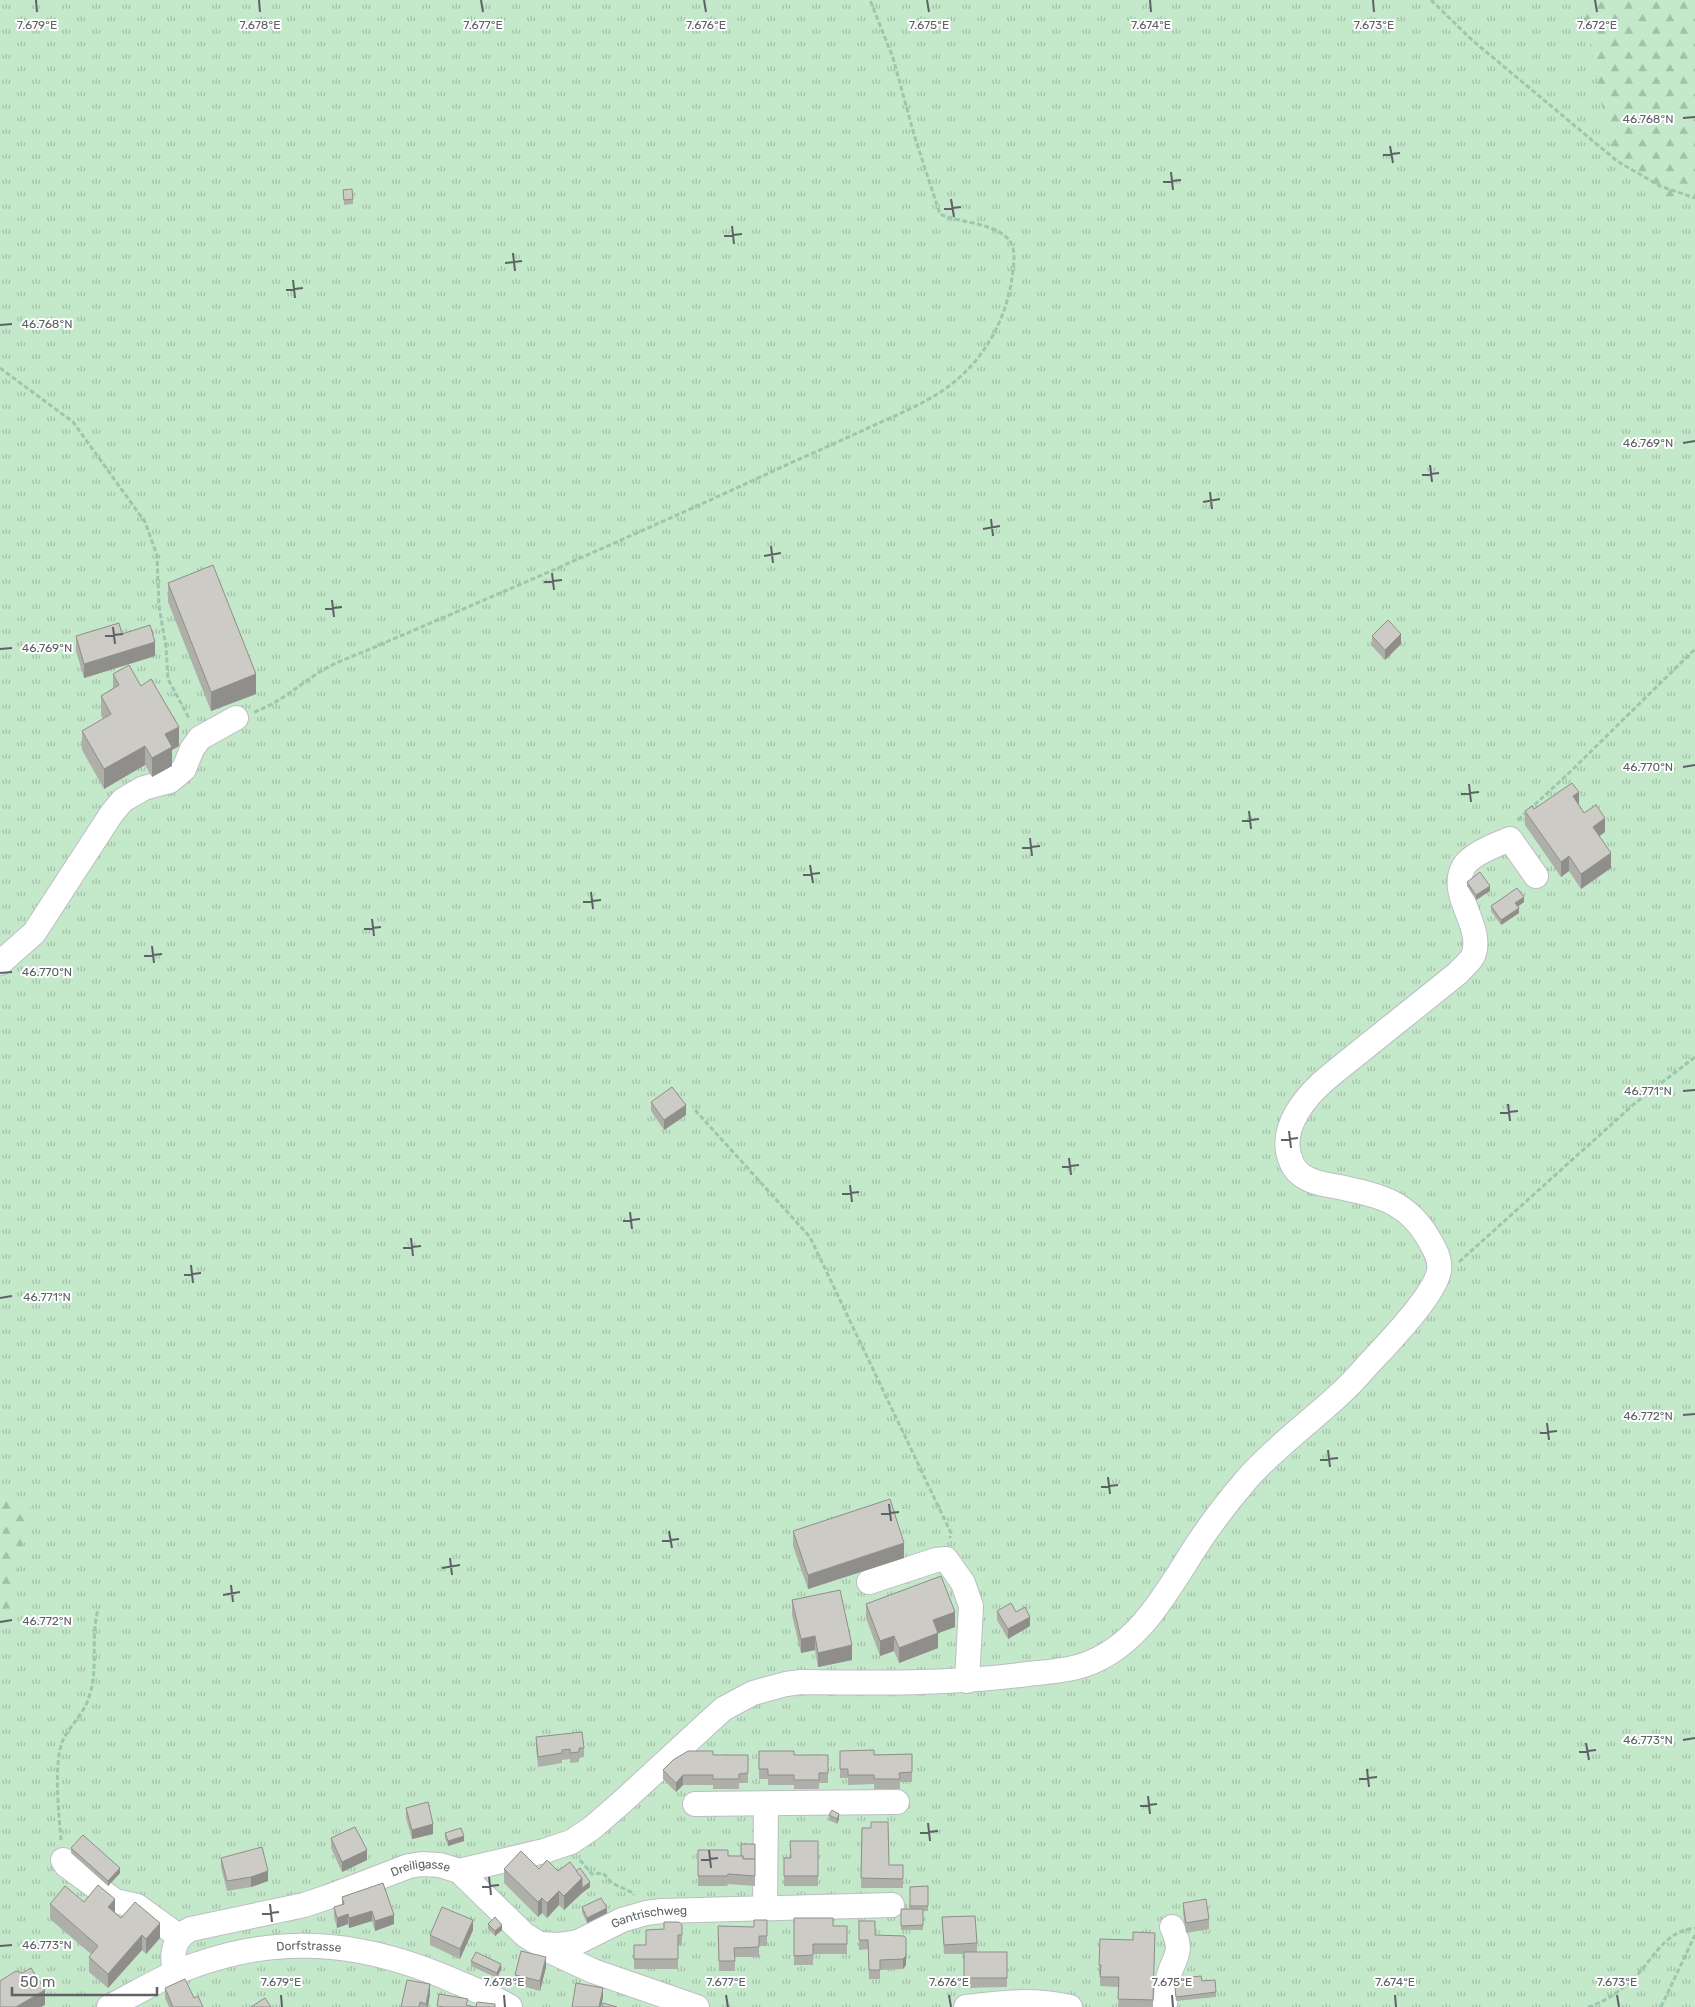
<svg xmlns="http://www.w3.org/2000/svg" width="1695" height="2007" font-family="Rubik,sans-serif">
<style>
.grass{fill:url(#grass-tufts)}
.forest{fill:url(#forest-firs)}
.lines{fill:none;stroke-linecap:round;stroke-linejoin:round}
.minor-casing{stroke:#bcbec3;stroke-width:26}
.path{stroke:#9bc7af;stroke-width:3;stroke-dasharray:5 2.5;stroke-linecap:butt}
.minor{stroke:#fff;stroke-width:24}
.wall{fill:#afafa9}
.shaded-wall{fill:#8f8e8a}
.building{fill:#cccbc5;stroke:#8f8e8a}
.ticks{fill:none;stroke:#5f6168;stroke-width:2}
.labels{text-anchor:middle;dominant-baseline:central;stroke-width:4;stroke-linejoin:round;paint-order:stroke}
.street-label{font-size:12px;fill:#5f6168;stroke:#fff}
.ticks-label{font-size:12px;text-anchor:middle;fill:#5f6168;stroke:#fff;stroke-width:4;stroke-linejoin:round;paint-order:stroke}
</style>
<defs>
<pattern id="grass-tufts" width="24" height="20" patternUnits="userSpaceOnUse" patternTransform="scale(1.25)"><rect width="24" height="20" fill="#c4e8ca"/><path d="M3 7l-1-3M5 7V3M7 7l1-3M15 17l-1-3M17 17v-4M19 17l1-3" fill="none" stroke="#a2bfa8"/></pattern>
<pattern id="forest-firs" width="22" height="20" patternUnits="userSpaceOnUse" patternTransform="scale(1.25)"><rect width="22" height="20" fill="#c4e8ca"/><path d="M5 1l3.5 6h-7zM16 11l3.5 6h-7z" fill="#a2bfa8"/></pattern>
</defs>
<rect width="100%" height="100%" fill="#f1f1e8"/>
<rect class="grass" x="0" y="0" width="1695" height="2007"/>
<g class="forest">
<path d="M1588 0H1695V205L1651 193 1609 141 1582 3Z"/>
<path d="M32 1497 27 1532 18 1561 14 1605 0 1612V1498Z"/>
</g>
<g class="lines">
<g class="minor-casing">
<g id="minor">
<path d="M0 963 34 933 112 813 123 800 144 788 170 781 184 769 192 749 200 738 236 718"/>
<path d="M869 1582 936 1560 946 1559 963 1583 971 1606 967 1681"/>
<path d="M695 1804 897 1802"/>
<path d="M63 1860 66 1865 115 1901 137 1906 180 1937"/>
<path d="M459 1871 544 1851 571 1842 592 1828 622 1802 723 1709 753 1693 786 1684 801 1682C874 1683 947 1684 1020 1675 1041 1672 1064 1672 1084 1665 1137 1647 1165 1595 1193 1551 1209 1526 1228 1501 1247 1479 1283 1438 1330 1409 1365 1368 1384 1347 1434 1297 1439 1271 1441 1260 1435 1250 1430 1241 1408 1201 1380 1196 1339 1187 1329 1185 1318 1184 1308 1179 1300 1175 1294 1170 1291 1161 1277 1128 1307 1094 1332 1074 1374 1040 1416 1007 1458 973 1462 968 1470 962 1473 956 1485 926 1447 895 1464 866 1471 854 1498 844 1510 839L1536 876"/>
<path d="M765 1908 766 1804"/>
<path id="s1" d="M540 1944 558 1945 578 1942 622 1920 646 1913 662 1911 892 1905"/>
<path id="s2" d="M175 1972C171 1955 173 1937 191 1929L304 1905 328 1897 409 1866 422 1864 440 1865 459 1871 525 1935 552 1952 593 1971 697 2007"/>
<path id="s3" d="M109 2007C138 1992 167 1974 198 1964 289 1932 372 1944 459 1983 476 1990 494 1997 510 2007"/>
<path d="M966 2007C1004 2002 1033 1999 1070 2007"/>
<path d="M1164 2007C1167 1999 1166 1992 1167 1984 1171 1957 1186 1957 1172 1927"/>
</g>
</g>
<g class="path">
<path d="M1431 0 1472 40 1617 161 1660 186 1695 198"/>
<path d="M0 368 73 422 145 522 157 555 159 606 166 647 168 679 190 720"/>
<path d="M254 712C283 702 305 679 332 665 349 657 367 651 384 643 522 584 660 524 797 460 825 448 853 435 881 422 908 410 938 397 960 377 990 350 1009 311 1013 270 1014 263 1015 252 1012 245 1003 223 958 223 940 214L915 138 893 58 870 0"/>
<path d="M1518 820 1569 773 1695 649"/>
<path d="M695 1110 810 1237 951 1533 950 1538"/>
<path d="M1459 1262 1634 1104 1695 1057"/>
<path d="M61 1840C59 1814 53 1763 63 1740 70 1725 84 1714 89 1697 99 1669 90 1638 98 1610"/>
<path d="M580 1860 592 1874 603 1873 612 1883 633 1893 634 1895"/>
<path d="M1588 2007C1603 2003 1620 1991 1631 1981 1653 1961 1663 1931 1695 1928"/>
<path d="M1661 2007 1695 1935"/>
</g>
<use href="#minor" class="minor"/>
</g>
<g class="wall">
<path d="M343 190 353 199V204L344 205Z"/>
<path d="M168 583 256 694 211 711 168 602Z"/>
<path d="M122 634 155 656 84 678 76 651V636Z"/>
<path d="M1372 636 1401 644 1385 660 1372 646Z"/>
<path d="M113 674 141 686 179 746 172 750V766L152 777 145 765 104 789 82 750V731L103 719 101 715V696L113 688Z"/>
<path d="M1579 804 1584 813 1605 832 1599 836 1611 868 1581 889 1569 871 1561 877 1525 825V811Z"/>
<path d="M1467 882 1490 891 1476 900 1467 886Z"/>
<path d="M1524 902 1518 907 1519 913 1501 925 1491 911V906Z"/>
<path d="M651 1102 686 1115 664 1130 651 1111Z"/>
<path d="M793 1531 904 1558 808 1589 793 1546Z"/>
<path d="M792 1600 852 1660 818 1667 815 1650 801 1653 792 1615Z"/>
<path d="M866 1604 955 1627 938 1633V1648L899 1663 894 1651 880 1656 866 1618Z"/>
<path d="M997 1611 1030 1626 1008 1639 997 1620Z"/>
<path d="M536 1737 584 1748V1757L579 1758V1762L570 1763V1759L562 1760V1763L538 1767 536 1747Z"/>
<path d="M759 1751 794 1755H828V1783H819V1789H794V1785H768V1779H759Z"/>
<path d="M840 1751 874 1755 912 1754V1782H900V1789H874V1784L848 1785V1778H840Z"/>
<path d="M713 1755H748V1783H739V1789H713V1785H683L676 1792 663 1779V1770Z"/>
<path d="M406 1808 433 1834 412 1839 406 1818Z"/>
<path d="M829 1815 839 1819 837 1824 829 1820Z"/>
<path d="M862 1828H871L889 1865H903V1888H861Z"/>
<path d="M445 1833 464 1841 448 1846 445 1838Z"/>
<path d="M331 1838 367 1860 342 1872 331 1848Z"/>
<path d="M818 1841V1886H784V1858H790Z"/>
<path d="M755 1844V1886L728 1884 727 1886H698V1850L728 1856H741Z"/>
<path d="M71 1848 120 1873 108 1886 71 1853Z"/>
<path d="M221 1858 268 1881 251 1887 227 1891 221 1867Z"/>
<path d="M504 1869H539L558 1871H576L590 1887 582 1893 564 1910 559 1905 547 1918 542 1913 538 1917 504 1883Z"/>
<path d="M383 1883 394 1924 375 1931 372 1921 349 1928 348 1924 337 1928 334 1917V1907L342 1905V1897Z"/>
<path d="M928 1886V1911H923V1930H901V1909H910V1887Z"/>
<path d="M84 1902 115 1912 121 1918 160 1938 146 1954 142 1950 108 1988 89 1972V1957L91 1954 50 1919V1904Z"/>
<path d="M1183 1903 1209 1919V1929L1186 1933 1183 1913Z"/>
<path d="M582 1907 607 1913 587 1923 582 1912Z"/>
<path d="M942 1917 977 1943V1952H1007V1987L964 1988V1954H944Z"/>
<path d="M794 1918 833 1926H847V1954H813V1965H794Z"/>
<path d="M767 1920V1946H759V1957H735V1971H719L718 1926 754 1927Z"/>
<path d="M859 1921 875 1935 904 1936 906 1965 903 1969 880 1970V1979H869L868 1949 859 1950Z"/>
<path d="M488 1924 502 1930 495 1936 488 1929Z"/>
<path d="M682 1925V1945H678V1969H634V1945H646L664 1929Z"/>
<path d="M473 1930 460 1959 430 1945V1935Z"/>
<path d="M1155 1933 1153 2007H1118L1119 1987 1100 1986V1975H1099L1100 1939 1133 1940Z"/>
<path d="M471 1961 501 1969 497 1978 471 1966Z"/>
<path d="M546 1967 540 1991 515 1984V1975Z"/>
<path d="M1174 1979 1216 1992V1997L1176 2001Z"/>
<path d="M165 1988 194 1998 203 2007H169L165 1998Z"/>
<path d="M430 1993 428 2007H401Z"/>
</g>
<g class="shaded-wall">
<path d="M1401 634V644L1385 660V650Z"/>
<path d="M155 642V656L84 678V664Z"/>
<path d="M256 674V694L211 711V692Z"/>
<path d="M179 727V746L172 750V766L152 777V758L165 734Z"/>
<path d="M145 746V765L104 789V769Z"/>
<path d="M1579 792V807L1573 796Z"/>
<path d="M1605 818V832L1593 841V827Z"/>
<path d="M1611 853V868L1581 889V874Z"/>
<path d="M1569 856V871L1561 877V862Z"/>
<path d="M1490 886V891L1476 900V895Z"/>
<path d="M1524 897V902L1515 908V903Z"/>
<path d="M1519 908V913L1501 925V920Z"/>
<path d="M686 1105V1115L664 1130V1120Z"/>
<path d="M904 1543V1558L808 1589V1575Z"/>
<path d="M955 1612V1627L933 1635V1620Z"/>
<path d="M1030 1617V1626L1008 1639V1629Z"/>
<path d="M938 1633V1648L899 1663V1648Z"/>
<path d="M815 1636V1650L801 1653V1639Z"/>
<path d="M894 1636V1651L880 1656V1641Z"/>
<path d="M852 1645V1660L818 1667V1653Z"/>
<path d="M683 1775V1785L676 1792V1783Z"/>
<path d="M839 1814V1819L837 1824V1819Z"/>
<path d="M433 1824V1834L412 1839V1830Z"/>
<path d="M464 1836V1841L448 1846V1841Z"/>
<path d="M367 1850V1860L342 1872V1862Z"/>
<path d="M120 1868V1873L108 1886V1881Z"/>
<path d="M268 1871V1881L251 1887V1877Z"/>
<path d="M582 1878V1893L564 1910V1896Z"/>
<path d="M590 1882V1887L582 1893V1888Z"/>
<path d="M559 1891V1905L547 1918V1903Z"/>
<path d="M542 1898V1913L538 1917V1902Z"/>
<path d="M115 1899V1914L108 1907Z"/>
<path d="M607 1908V1913L587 1923V1918Z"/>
<path d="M372 1911V1921L349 1928V1918Z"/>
<path d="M348 1914V1924L337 1928V1918Z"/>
<path d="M394 1915V1924L375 1931V1921Z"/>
<path d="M473 1920V1930L460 1959V1949Z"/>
<path d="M160 1923V1938L146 1954V1939Z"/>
<path d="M502 1925V1930L495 1936V1931Z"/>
<path d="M142 1935V1950L108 1988V1974Z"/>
<path d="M906 1956V1965L903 1969V1959Z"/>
<path d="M546 1957V1967L540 1991V1981Z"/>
<path d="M501 1964V1969L497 1978V1973Z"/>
<path d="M430 1984V1993L428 2007H426Z"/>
<path d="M603 1988V1998L601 2007H599Z"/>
<path d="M45 1990V2005L41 2007H16Z"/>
</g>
<g class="building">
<path d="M352 189 353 199 344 200 343 190Z"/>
<path d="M213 565 256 674 211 692 168 583Z"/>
<path d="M1388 620 1401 634 1385 650 1372 636Z"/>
<path d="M119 623 122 634 150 625 155 642 84 664 76 636Z"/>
<path d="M129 665 141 686 151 679 179 727 165 734 172 747 152 758 145 746 104 769 82 731 111 714 101 696 119 685 113 674Z"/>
<path d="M1572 783 1579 792 1573 796 1584 813 1596 805 1605 818 1593 827 1611 853 1581 874 1569 856 1561 862 1525 811 1532 806 1534 809Z"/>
<path d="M1480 872 1490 886 1476 895 1467 882Z"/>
<path d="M1517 888 1524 897 1515 903 1519 908 1501 920 1491 906Z"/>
<path d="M672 1087 686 1105 664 1120 651 1102Z"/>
<path d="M890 1499 904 1543 808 1575 793 1531Z"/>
<path d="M941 1576 955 1612 933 1620 938 1633 899 1648 894 1636 880 1641 866 1604Z"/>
<path d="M840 1590 852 1645 818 1653 815 1636 801 1639 792 1600Z"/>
<path d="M1011 1603 1016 1612 1025 1607 1030 1617 1008 1629 997 1611Z"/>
<path d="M582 1732 584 1748H579V1752L570 1753V1749L562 1750V1753L538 1757 536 1737Z"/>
<path d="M874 1750V1755L912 1754V1772L899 1773 900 1779H874V1775H848V1769H840V1751Z"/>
<path d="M688 1751H713V1755H748V1773L739 1774V1779H713V1775H683L676 1783 663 1770 673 1760Z"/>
<path d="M759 1751H794V1755H828V1773H819V1780H794V1775H768V1769H759Z"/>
<path d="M428 1802 433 1824 412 1830 406 1808Z"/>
<path d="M832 1810 839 1814 837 1819 829 1815Z"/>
<path d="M871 1822H888L889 1865H903V1879L861 1878 862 1828H871Z"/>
<path d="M355 1827 367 1850 342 1862 331 1838Z"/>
<path d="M461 1828 464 1836 448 1841 445 1833Z"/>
<path d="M83 1835 120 1868 108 1881 71 1848Z"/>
<path d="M790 1841H818V1876H784V1858H791Z"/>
<path d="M741 1844H755V1859H743V1856H741Z"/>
<path d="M262 1847 268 1871 251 1877 227 1881 221 1858Z"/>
<path d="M698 1850H728V1856H743V1859H755V1876L728 1874 727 1876H698Z"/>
<path d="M521 1851 539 1869 547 1860 558 1871 570 1862 582 1878 564 1896 559 1891 547 1903 542 1898 538 1902 504 1869Z"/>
<path d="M580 1868 590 1882 582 1888V1878L576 1871Z"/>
<path d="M383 1883 394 1915 375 1921 372 1911 349 1918 348 1914 337 1918 334 1907 344 1904 342 1897Z"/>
<path d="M98 1885 115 1899 108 1907 121 1918 135 1902 160 1923 146 1939 142 1935 108 1974 89 1957 98 1946 50 1904 65 1886 84 1902Z"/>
<path d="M928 1886V1906H910V1887Z"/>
<path d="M601 1898 607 1908 587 1918 582 1907Z"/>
<path d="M1206 1899 1209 1919 1186 1923 1183 1903Z"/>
<path d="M442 1907 473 1920 460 1949 430 1935Z"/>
<path d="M901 1909H923V1925L901 1926Z"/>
<path d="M975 1916 977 1943 944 1945 942 1917Z"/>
<path d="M495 1917 502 1925 495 1931 488 1924Z"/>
<path d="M794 1918H833V1926H847V1944H813V1955L794 1956Z"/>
<path d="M754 1920H767V1936H759V1947L734 1948 735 1961H719L718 1926 754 1927Z"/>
<path d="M859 1921H875V1935L904 1936 906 1938V1956L903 1959 880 1960V1970H869L868 1940H859Z"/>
<path d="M664 1922H679L682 1925V1935H678V1959H634V1945H646V1930L664 1929Z"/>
<path d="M1133 1932 1155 1933 1153 2000 1118 1999 1119 1977H1100L1101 1965H1099L1100 1939 1133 1940Z"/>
<path d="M521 1951 546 1957 540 1981 515 1975Z"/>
<path d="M476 1952 501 1964 497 1973 471 1961Z"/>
<rect x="964" y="1952" width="43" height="26"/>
<path d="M31 1968 45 1990 16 2007H0V1981L16 1971 22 1973Z"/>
<path d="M1201 1976 1202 1981 1215 1980 1216 1992 1176 1997 1174 1979Z"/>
<path d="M185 1979 194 1998 198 1996 203 2007H173L165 1988Z"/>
<path d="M407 1980 430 1984 426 2004 420 2002 419 2007H401Z"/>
<path d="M576 1983 603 1988 599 2007H572Z"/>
<path d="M439 1994 468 1999 466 2005 476 2007 477 2002 495 2004V2007H445L437 2006Z"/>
<path d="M265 1998 271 2007H251Z"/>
<path d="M603 2003 617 2007H602Z"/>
</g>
<path class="ticks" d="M36 0 37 12M259 0 260 12M481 0 483 12M704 0 706 12M927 0 929 12M1150 0 1151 12M1373 0 1374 12M1595 0 1597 12M1683 118 1695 117M1390 146 1393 163M1383 155 1400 153M1171 172 1173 190M1163 182 1181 180M951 199 954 217M944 209 961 207M732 226 734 244M724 236 742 234M513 253 515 271M505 263 522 261M293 280 295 298M286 290 303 288M0 325 12 324M1683 443 1695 441M1430 465 1432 482M1422 475 1439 473M1210 492 1212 509M1203 502 1220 499M991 519 993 536M983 529 1000 526M771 546 773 563M764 556 781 553M552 573 554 590M544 582 562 580M332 600 334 617M325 609 342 607M113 627 115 644M105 636 123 634M0 649 12 648M1683 767 1695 765M1469 784 1471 802M1461 794 1479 792M1249 811 1251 829M1242 821 1259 819M1030 838 1032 856M1022 848 1040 846M810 865 813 883M803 875 820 873M591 892 593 909M583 902 601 900M372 919 374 936M364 929 381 927M152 946 154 963M144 956 162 954M0 973 12 972M1683 1091 1695 1090M1508 1104 1510 1121M1500 1113 1518 1111M1289 1131 1291 1148M1281 1140 1298 1138M1069 1158 1071 1175M1062 1167 1079 1165M850 1185 852 1202M842 1194 859 1192M630 1212 632 1229M623 1221 640 1219M411 1238 413 1256M403 1248 421 1246M191 1265 193 1283M184 1275 201 1273M0 1298 12 1296M1683 1415 1695 1414M1547 1423 1549 1440M1540 1433 1557 1431M1328 1450 1330 1467M1320 1460 1338 1458M1108 1477 1110 1494M1101 1487 1118 1485M889 1504 891 1521M881 1514 899 1512M669 1531 672 1548M662 1541 679 1539M450 1558 452 1575M442 1568 460 1565M231 1585 233 1602M223 1595 240 1592M0 1622 12 1620M1683 1740 1695 1738M1586 1743 1589 1760M1579 1752 1596 1750M1367 1769 1369 1787M1359 1779 1377 1777M1148 1796 1150 1814M1140 1806 1157 1804M928 1823 930 1841M920 1833 938 1831M709 1850 711 1868M701 1860 718 1858M489 1877 491 1895M482 1887 499 1885M270 1904 272 1922M262 1914 279 1912M0 1946 12 1945M281 1995 282 2007M504 1995 505 2007M726 1995 728 2007M949 1995 951 2007M1172 1995 1173 2007M1395 1995 1396 2007M1617 1995 1619 2007"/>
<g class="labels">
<g class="street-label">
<text stroke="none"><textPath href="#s2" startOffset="289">Dreiligasse</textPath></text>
<text stroke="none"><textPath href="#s1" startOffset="115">Gantrischweg</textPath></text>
<text stroke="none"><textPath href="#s3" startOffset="212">Dorfstrasse</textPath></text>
</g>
</g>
<g class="ticks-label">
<text x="37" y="29">7.679°E</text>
<text x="260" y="29">7.678°E</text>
<text x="483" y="29">7.677°E</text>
<text x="706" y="29">7.676°E</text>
<text x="929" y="29">7.675°E</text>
<text x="1151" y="29">7.674°E</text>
<text x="1374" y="29">7.673°E</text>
<text x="1597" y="29">7.672°E</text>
<text x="1648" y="123">46.768°N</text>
<text x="47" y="328">46.768°N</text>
<text x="1648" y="447">46.769°N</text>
<text x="47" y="652">46.769°N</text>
<text x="1648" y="771">46.770°N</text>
<text x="47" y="976">46.770°N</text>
<text x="1648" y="1095">46.771°N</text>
<text x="47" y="1301">46.771°N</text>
<text x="1648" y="1420">46.772°N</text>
<text x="47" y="1625">46.772°N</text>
<text x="1648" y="1744">46.773°N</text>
<text x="47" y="1949">46.773°N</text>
<text x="281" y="1986">7.679°E</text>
<text x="504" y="1986">7.678°E</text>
<text x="726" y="1986">7.677°E</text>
<text x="949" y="1986">7.676°E</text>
<text x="1172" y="1986">7.675°E</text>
<text x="1395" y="1986">7.674°E</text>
<text x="1617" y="1986">7.673°E</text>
</g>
<path d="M12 1987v8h145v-8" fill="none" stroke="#5f6168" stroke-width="2.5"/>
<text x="20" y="1987" font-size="15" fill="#5f6168" stroke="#ffffff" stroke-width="4" paint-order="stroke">50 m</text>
</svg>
